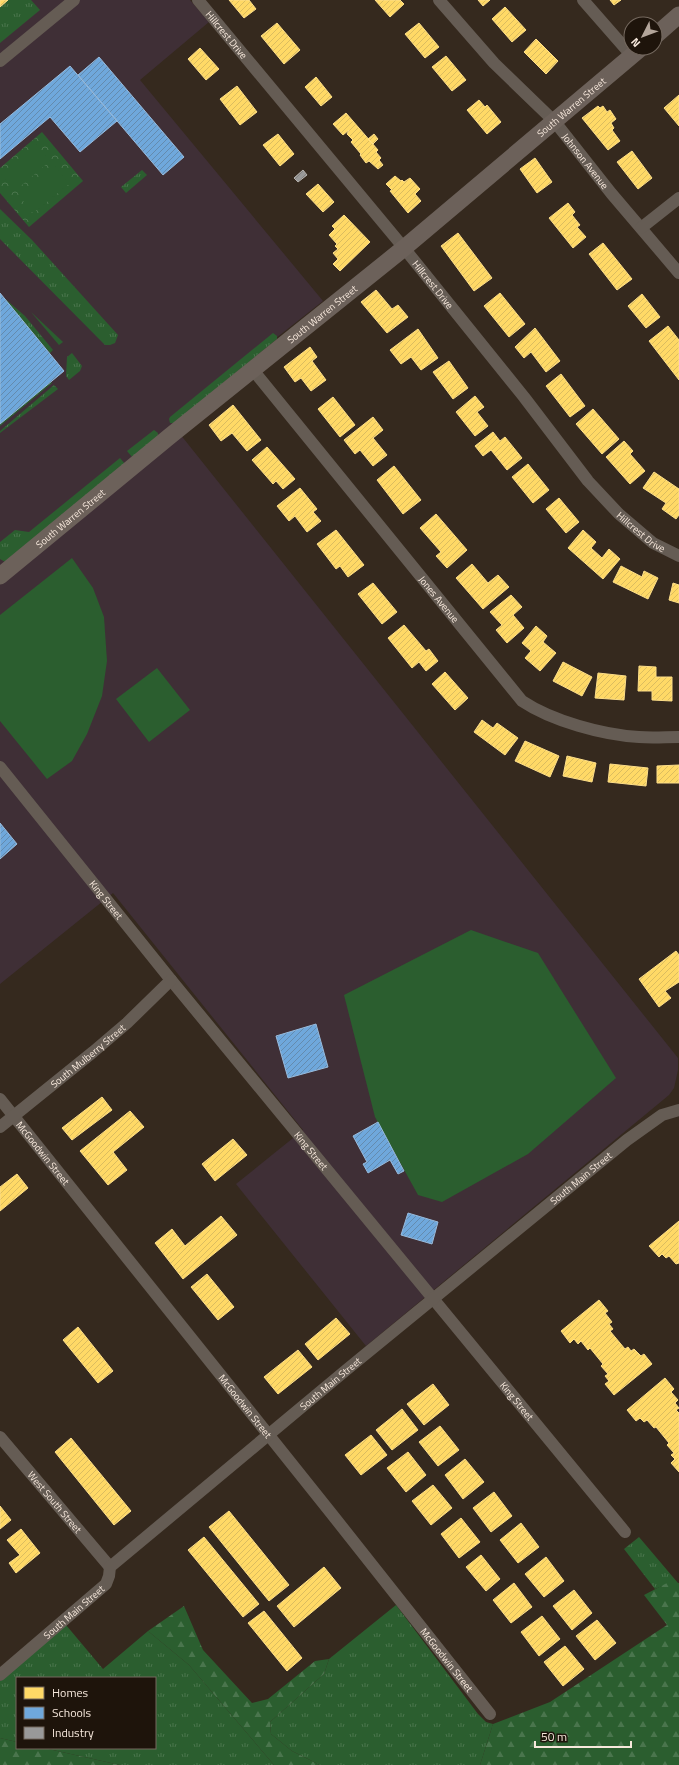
<svg xmlns="http://www.w3.org/2000/svg" width="679" height="1765" font-family="'Titillium Web',sans-serif">
<style>
.education{fill:#3f2f36}
.grass{fill:url(#grass-tufts)}
.forest{fill:url(#forest-firs)}
.park{fill:url(#park-crowns)}
.garden{fill:#2b5e2f}
.homes{fill:url(#homes-hatch);stroke:#fdde89}
.schools{fill:url(#schools-hatch);stroke:#98bbdc}
.industry{fill:url(#industry-hatch);stroke:#b5b1ad}
.lines{fill:none;stroke-linecap:round;stroke-linejoin:round}
.street{stroke:#655c54;stroke-width:12}
.secondary{stroke:#6c615a;stroke-width:17}
.labels{text-anchor:middle;dominant-baseline:central;stroke-width:4;stroke-linejoin:round;paint-order:stroke}
.street-label{font-size:10px;fill:#f7e8dc;stroke:#1e140b}
</style>
<defs>
<pattern id="grass-tufts" width="24" height="20" patternUnits="userSpaceOnUse"><rect width="24" height="20" fill="#2b5e2f"/><path d="M3 7l-1-3M5 7V3M7 7l1-3M15 17l-1-3M17 17v-4M19 17l1-3" fill="none" stroke="#4a754d"/></pattern>
<pattern id="forest-firs" width="22" height="20" patternUnits="userSpaceOnUse"><rect width="22" height="20" fill="#2b5e2f"/><path d="M5 1l3.5 6h-7zM16 11l3.5 6h-7z" fill="#4a754d"/></pattern>
<pattern id="park-crowns" width="20" height="18" patternUnits="userSpaceOnUse"><rect width="20" height="18" fill="#2b5e2f"/><path d="M2 6a3 3 0 1 1 6 0M12 15a3 3 0 1 1 6 0" fill="none" stroke="#4a754d"/></pattern>
<pattern id="homes-hatch" width="6" height="6" patternUnits="userSpaceOnUse"><rect width="6" height="6" fill="#ffd966"/><path d="M-1 1l2-2M0 6l6-6M5 7l2-2" fill="none" stroke="#dbbc5f"/></pattern>
<pattern id="schools-hatch" width="6" height="6" patternUnits="userSpaceOnUse"><rect width="6" height="6" fill="#6fa8dc"/><path d="M-1 1l2-2M0 6l6-6M5 7l2-2" fill="none" stroke="#648bae"/></pattern>
<pattern id="industry-hatch" width="6" height="6" patternUnits="userSpaceOnUse"><rect width="6" height="6" fill="#999"/><path d="M-1 1l2-2M0 6l6-6M5 7l2-2" fill="none" stroke="#81807f"/></pattern>
</defs>
<rect width="100%" height="100%" fill="#35291e"/>
<path class="education" d="M0 0H190L209 22 140 80 323 301 247 361 172 424 678 1058V1070L674 1088 669 1095 366 1346 236 1184 303 1130 113 893 0 984Z"/>
<g class="grass">
<path d="M8 0H31L40 10 0 43V7Z"/>
<path d="M142 170 147 175 126 193 121 187Z"/>
<path d="M0 209 32 240 118 335 115 343 110 345H105L0 239Z"/>
<path d="M3 297 25 316 53 350 50 353Z"/>
<path d="M31 312 63 342 59 345Z"/>
<path d="M273 333 277 336V339L174 423H170L169 419 170 417Z"/>
<path d="M72 353 82 366 80 371 69 380 66 376 67 357Z"/>
<path d="M51 382 52 383 0 426V424Z"/>
<path d="M54 385 58 389 0 433V431Z"/>
<path d="M154 430 158 433 157 438 133 458 127 451Z"/>
<path d="M120 458 125 464 5 562 0 559V542L15 530 29 532Z"/>
<path d="M639 1537 678 1583 667 1584 655 1589 624 1549Z"/>
<path d="M396 1605 478 1714 486 1722 493 1724 480 1765H320L292 1751 271 1734 270 1722 324 1674 329 1659Z"/>
<path d="M66 1625 103 1669 148 1631 189 1665 274 1765H120L44 1748H155V1678H17V1742L0 1738V1681Z"/>
</g>
<g class="forest">
<path d="M667 1583H679V1765H480L493 1724 550 1702 667 1625 644 1595Z"/>
<path d="M184 1606 203 1650 252 1703 268 1699 315 1661 329 1659 324 1674 270 1722 271 1734 292 1751 320 1765H274L189 1665 148 1631Z"/>
<path d="M0 1738 17 1742V1748H44L120 1765H0Z"/>
</g>
<path class="park" d="M42 132 83 181 29 227 0 193V168Z"/>
<g class="garden">
<path d="M36 144 50 161 15 191 1 174Z"/>
<path d="M55 166 69 184 33 213 19 196Z"/>
<path d="M72 558 93 588 104 617 107 661 102 696 87 734 72 761 47 779 0 721V615Z"/>
<path d="M157 668 190 710 149 742 116 699Z"/>
<path d="M471 930 538 953 616 1078 528 1154 442 1202 418 1195 375 1117 344 995Z"/>
</g>
<g class="homes">
<path d="M0 0H8L0 7Z"/>
<path d="M229 0H249L256 9 244 18Z"/>
<path d="M375 0H400L404 4 390 17Z"/>
<path d="M478 0H490L483 6Z"/>
<path d="M610 0H621L614 5Z"/>
<path d="M505 7 526 30 512 42 492 19Z"/>
<path d="M277 23 300 50 284 64 261 36Z"/>
<path d="M419 23 439 47 425 58 405 34Z"/>
<path d="M536 39 558 61 546 74 524 52Z"/>
<path d="M200 48 219 69 206 80 188 59Z"/>
<path d="M446 56 466 80 452 91 432 67Z"/>
<path d="M316 77 332 97 321 106 305 87Z"/>
<path d="M237 86 257 112 240 125 220 99Z"/>
<path d="M679 95V126L664 108Z"/>
<path d="M479 100 485 107 487 105 501 122 487 134 467 110Z"/>
<path d="M598 106 600 108 603 106 607 112 610 110 616 119 611 123 614 128 612 130 620 141 608 150 582 118Z"/>
<path d="M346 113 378 150 376 152 381 158 379 160 383 165 378 169 369 161 366 163 360 155 361 154 351 142 353 140 347 134 349 130 343 135 333 124Z"/>
<path d="M278 134 294 154 280 166 263 145Z"/>
<path d="M374 134 378 139 373 144 368 139Z"/>
<path d="M632 151 652 178 638 189 617 162Z"/>
<path d="M535 158 552 182 537 193 520 169Z"/>
<path d="M395 176 401 181 402 180 404 182 410 178 420 189 415 194 421 201 408 213 390 191 392 190 386 184Z"/>
<path d="M318 184 334 202 323 212 306 194Z"/>
<path d="M568 203 575 212 572 215 580 225 577 227 586 237 573 248 549 218Z"/>
<path d="M344 215 370 242 340 271 333 264 338 259 333 253 338 249 335 246 337 244 329 235 335 229 332 226Z"/>
<path d="M458 233 492 278 474 291 441 246Z"/>
<path d="M603 243 632 279 617 290 589 254Z"/>
<path d="M376 290 392 309 398 305 408 317 387 333 361 302Z"/>
<path d="M500 293 525 324 509 337 484 306Z"/>
<path d="M642 294 660 317 646 328 628 306Z"/>
<path d="M668 326 679 340V380L649 341Z"/>
<path d="M535 328 560 361 546 372 531 352 524 358 515 347Z"/>
<path d="M418 329 438 358 421 370 411 357 401 364 390 350Z"/>
<path d="M310 347 317 357 312 361 326 380 311 391 301 378 295 382 284 367Z"/>
<path d="M449 361 468 388 453 399 433 372Z"/>
<path d="M561 374 585 406 570 417 546 386Z"/>
<path d="M475 396 484 407 477 412 488 426 475 436 456 412Z"/>
<path d="M333 397 355 425 340 437 318 409Z"/>
<path d="M233 405 261 440 247 451 232 433 221 441 209 425Z"/>
<path d="M593 409 619 439 602 454 576 424Z"/>
<path d="M373 417 383 430 373 438 387 455 373 466 360 450 355 454 344 440Z"/>
<path d="M493 432 500 441 505 437 522 458 507 470 491 450 483 456 475 446Z"/>
<path d="M624 441 633 451 630 454 645 471 630 484 606 457Z"/>
<path d="M267 447 295 479 283 489 276 481 273 484 252 460Z"/>
<path d="M528 464 549 490 533 503 512 477Z"/>
<path d="M394 466 421 500 403 514 377 480Z"/>
<path d="M654 472 679 489V515L676 519 662 509 666 503 643 488Z"/>
<path d="M300 488 317 509 313 512 321 521 307 532 295 516 289 521 277 506Z"/>
<path d="M559 498 579 522 566 533 546 509Z"/>
<path d="M436 514 467 550 447 568 436 556 441 552 420 528Z"/>
<path d="M336 530 364 565 348 577 340 566 336 569 317 544Z"/>
<path d="M583 530 596 542 591 548 602 558 609 549 620 559 603 579 568 548Z"/>
<path d="M472 564 488 583 498 575 509 587 483 609 456 578Z"/>
<path d="M621 566 642 577 644 571 658 578 648 599 613 582Z"/>
<path d="M373 583 397 612 382 624 358 594Z"/>
<path d="M673 583 679 585V603L669 600Z"/>
<path d="M511 595 522 607 513 615 524 628 507 643 496 630 502 625 490 612Z"/>
<path d="M404 625 426 651 429 649 438 661 426 671 419 662 412 668 388 638Z"/>
<path d="M536 626 547 636 543 642 556 653 540 671 525 658 531 651 522 643Z"/>
<path d="M563 662 592 677 582 696 553 681Z"/>
<path d="M639 666 656 667V677H672V701L652 700V691H638Z"/>
<path d="M445 672 468 698 455 710 432 684Z"/>
<path d="M598 673 626 676 624 700 595 698Z"/>
<path d="M482 720 493 728 497 723 518 738 505 755 474 732Z"/>
<path d="M525 741 559 756 550 777 515 761Z"/>
<path d="M567 756 596 763 592 782 563 776Z"/>
<path d="M610 764 648 768 646 786 608 782Z"/>
<path d="M679 765V783H657V766Z"/>
<path d="M676 951 679 955V982L665 991 671 998 659 1007 639 979Z"/>
<path d="M102 1097 112 1110 72 1140 62 1128Z"/>
<path d="M130 1111 144 1127 113 1152 127 1170 108 1185 80 1151Z"/>
<path d="M233 1139 247 1155 215 1181 202 1164Z"/>
<path d="M17 1174 28 1188 0 1211V1187Z"/>
<path d="M221 1216 237 1235 183 1279 155 1243 172 1229 185 1246Z"/>
<path d="M679 1221V1263L676 1264 669 1256 666 1258 662 1254 659 1257 649 1246Z"/>
<path d="M207 1274 234 1307 218 1320 191 1287Z"/>
<path d="M599 1300 608 1311 605 1313 612 1322 609 1324 613 1329 610 1331 625 1349 628 1347 631 1351 634 1349 641 1356 644 1354 652 1364 614 1395 605 1384 609 1381 605 1376 608 1374 601 1366 603 1364 590 1348 588 1350 581 1341 578 1344 574 1339 570 1343 561 1331Z"/>
<path d="M336 1318 350 1334 318 1360 305 1344Z"/>
<path d="M78 1327 113 1371 98 1383 63 1340Z"/>
<path d="M298 1350 312 1367 278 1394 264 1377Z"/>
<path d="M665 1378 674 1389 671 1392 678 1400 675 1403 679 1408 676 1410 679 1413V1472L671 1463 675 1459 671 1455 674 1453 667 1445 669 1443 656 1427 654 1428 647 1420 644 1422 640 1418 636 1421 627 1410Z"/>
<path d="M433 1384 449 1405 424 1425 407 1404Z"/>
<path d="M402 1409 418 1430 392 1450 376 1430Z"/>
<path d="M440 1426 459 1450 438 1466 419 1442Z"/>
<path d="M371 1435 387 1455 361 1475 345 1455Z"/>
<path d="M71 1438 131 1511 114 1525 55 1452Z"/>
<path d="M408 1452 426 1475 406 1492 387 1468Z"/>
<path d="M465 1459 484 1482 463 1499 445 1475Z"/>
<path d="M433 1485 452 1508 431 1525 412 1501Z"/>
<path d="M494 1492 512 1516 491 1532 473 1508Z"/>
<path d="M0 1506 11 1520 0 1529Z"/>
<path d="M229 1511 289 1585 269 1601 209 1527Z"/>
<path d="M461 1518 480 1542 459 1558 441 1534Z"/>
<path d="M521 1523 539 1547 518 1563 500 1540Z"/>
<path d="M21 1529 40 1553 16 1573 9 1563 20 1555 7 1540Z"/>
<path d="M204 1537 259 1604 243 1617 188 1550Z"/>
<path d="M481 1555 500 1579 486 1591 466 1567Z"/>
<path d="M546 1557 564 1581 544 1597 525 1574Z"/>
<path d="M324 1567 341 1588 294 1627 277 1606Z"/>
<path d="M514 1583 532 1607 511 1623 493 1600Z"/>
<path d="M574 1590 592 1613 572 1630 553 1606Z"/>
<path d="M264 1611 302 1658 287 1671 248 1623Z"/>
<path d="M542 1616 560 1639 539 1656 521 1632Z"/>
<path d="M597 1620 616 1643 595 1660 576 1636Z"/>
<path d="M565 1646 584 1669 563 1686 544 1662Z"/>
</g>
<g class="schools">
<path d="M99 57 184 157 163 175 78 75Z"/>
<path d="M70 66 117 121 80 152 50 117 0 159V124Z"/>
<path d="M0 293 64 371 0 424Z"/>
<path d="M0 823 17 844 0 859Z"/>
<path d="M316 1024 328 1067 288 1078 276 1036Z"/>
<path d="M378 1122 404 1171 398 1174 390 1160 368 1173 363 1164 367 1162 353 1136Z"/>
<path d="M408 1213 438 1222 432 1244 401 1235Z"/>
</g>
<path class="industry" d="M303 170 307 175 298 182 294 178Z"/>
<g class="lines">
<g class="street">
<path id="s1" d="M198 0 404 248 524 397 588 481 619 514 653 543 679 556"/>
<path id="s2" d="M439 0 494 63 555 122 611 193 679 273"/>
<path d="M583 0 632 56"/>
<path d="M0 61 74 0"/>
<path d="M641 228 679 198"/>
<path id="s3" d="M253 370 522 701C552 721 603 735 639 737 652 738 666 737 679 737"/>
<path id="s4" d="M0 767 171 980 625 1532"/>
<path id="s5" d="M0 1099 331 1513 490 1714"/>
<path id="s6" d="M0 1127 93 1052 127 1023 171 980"/>
<path id="s7" d="M0 1437 110 1567"/>
<path id="s8" d="M0 1675 106 1584 109 1576 110 1567 345 1371 627 1140 662 1115 679 1110"/>
</g>
<g class="secondary">
<path d="M655 36 679 15"/>
<path id="s9" d="M0 576 170 436 404 248 641 48"/>
</g>
</g>
<g class="labels">
<g class="street-label">
<text stroke="none"><textPath href="#s1" startOffset="45">Hillcrest Drive</textPath></text>
<text stroke="none"><textPath href="#s9" startOffset="739">South Warren Street</textPath></text>
<text stroke="none"><textPath href="#s2" startOffset="218">Johnson Avenue</textPath></text>
<text stroke="none"><textPath href="#s1" startOffset="369">Hillcrest Drive</textPath></text>
<text stroke="none"><textPath href="#s9" startOffset="415">South Warren Street</textPath></text>
<text stroke="none"><textPath href="#s9" startOffset="91">South Warren Street</textPath></text>
<text stroke="none"><textPath href="#s1" startOffset="693">Hillcrest Drive</textPath></text>
<text stroke="none"><textPath href="#s3" startOffset="295">Jones Avenue</textPath></text>
<text stroke="none"><textPath href="#s4" startOffset="170">King Street</textPath></text>
<text stroke="none"><textPath href="#s6" startOffset="113">South Mulberry Street</textPath></text>
<text stroke="none"><textPath href="#s4" startOffset="494">King Street</textPath></text>
<text stroke="none"><textPath href="#s5" startOffset="69">McGoodwin Street</textPath></text>
<text stroke="none"><textPath href="#s8" startOffset="768">South Main Street</textPath></text>
<text stroke="none"><textPath href="#s8" startOffset="444">South Main Street</textPath></text>
<text stroke="none"><textPath href="#s4" startOffset="818">King Street</textPath></text>
<text stroke="none"><textPath href="#s5" startOffset="393">McGoodwin Street</textPath></text>
<text stroke="none"><textPath href="#s7" startOffset="85">West South Street</textPath></text>
<text stroke="none"><textPath href="#s8" startOffset="97">South Main Street</textPath></text>
<text stroke="none"><textPath href="#s5" startOffset="717">McGoodwin Street</textPath></text>
</g>
</g>
<rect x="16" y="1677" width="140" height="72" fill="#1e140b" stroke="#75695f"/>
<rect x="24" y="1687" width="20" height="12" fill="#ffd966" stroke="#75695f"/>
<text x="52" y="1697" font-size="12" fill="#f7e8dc">Homes</text>
<rect x="24" y="1707" width="20" height="12" fill="#6fa8dc" stroke="#75695f"/>
<text x="52" y="1717" font-size="12" fill="#f7e8dc">Schools</text>
<rect x="24" y="1727" width="20" height="12" fill="#999999" stroke="#75695f"/>
<text x="52" y="1737" font-size="12" fill="#f7e8dc">Industry</text>
<g transform="translate(643 36) rotate(228)"><circle r="19" fill="#1e140b" stroke="#75695f"/>
<path d="M0-3L7 15L0 10L-7 15Z" fill="#b3a59a"/>
<text y="-6" font-size="11" font-weight="bold" text-anchor="middle" fill="#f7e8dc">N</text>
</g>
<path d="M535 1741v6h96v-6" fill="none" stroke="#f7e8dc" stroke-width="2"/>
<text x="541" y="1741" font-size="12" fill="#f7e8dc" stroke="#1e140b" stroke-width="3" paint-order="stroke">50 m</text>
</svg>
